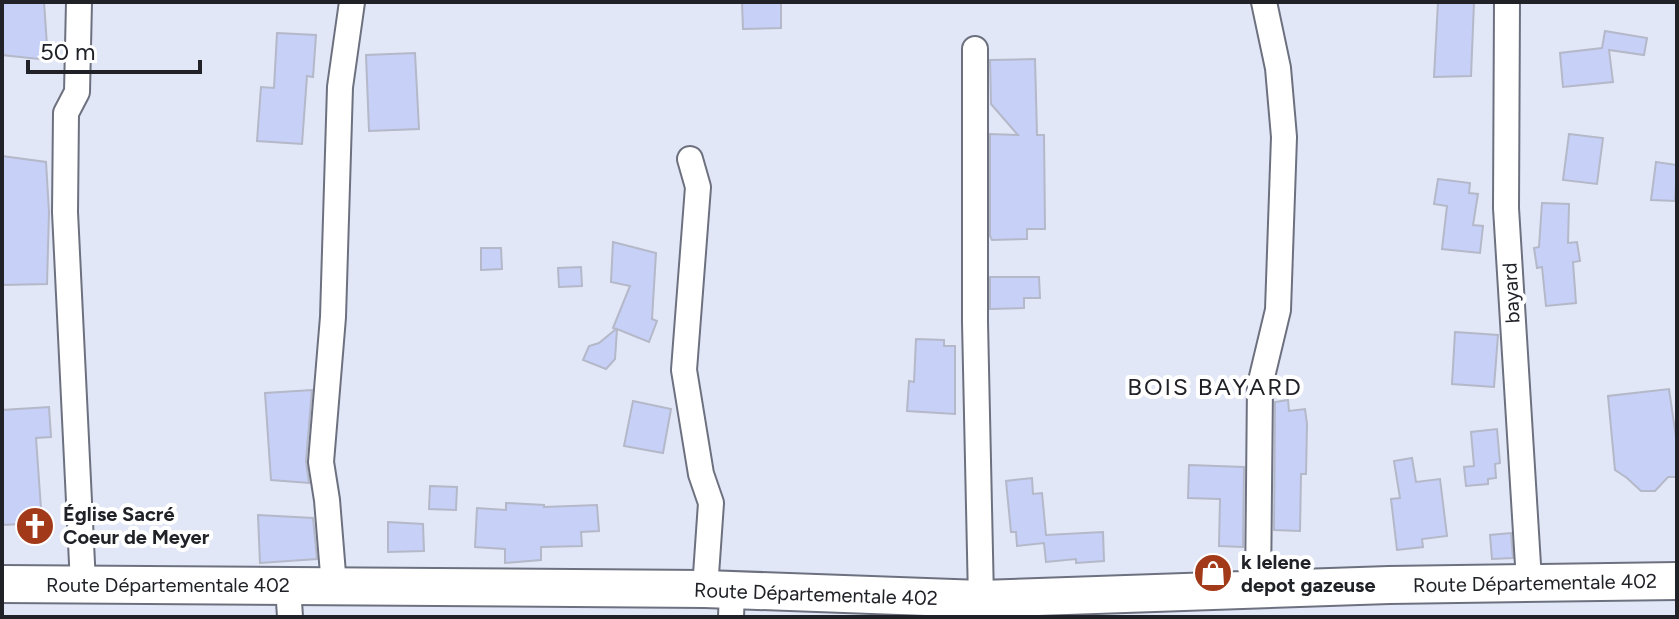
<svg xmlns="http://www.w3.org/2000/svg" width="1679" height="619" font-family="Figtree,sans-serif">
<style>
.building{fill:#c7d1f7;stroke:#b4b8c8;stroke-width:2}
.lines{fill:none;stroke-linecap:round;stroke-linejoin:round}
.street-casing{stroke:#6d717f;stroke-width:28}
.secondary-casing{stroke:#6d717f;stroke-width:40}
.street{stroke:#fff;stroke-width:24}
.secondary{stroke:#fff;stroke-width:36}
.labels{text-anchor:middle;dominant-baseline:central;stroke-width:8;stroke-linejoin:round;paint-order:stroke}
.street-label{font-size:20px;fill:#212228;stroke:#fff}
.poi-label{font-size:20px;font-weight:bold;fill:#212228;stroke:#fff;text-anchor:start}
.quarter-label{font-size:24px;letter-spacing:2px;fill:#212228;stroke:#fff}
</style>
<rect width="100%" height="100%" fill="#e2e7f7"/>
<g class="building">
<path d="M2 2H44L48 60 2 55Z"/>
<path d="M742 2H781V28L743 29Z"/>
<path d="M1438 2H1474L1471 76 1434 77Z"/>
<path d="M1605 31 1647 38 1644 55 1609 50 1613 82 1563 87 1560 53 1602 48Z"/>
<path d="M277 33 316 35 313 77 307 76 302 144 257 141 261 87 274 88Z"/>
<path d="M415 53 419 129 369 131 366 55Z"/>
<path d="M1035 59 1037 135H1044L1045 229H1027V239L992 240 990 236V134L1018 135 991 104 990 60Z"/>
<path d="M1569 134 1603 138 1597 184 1563 180Z"/>
<path d="M2 156 46 162 49 212 47 284 2 285Z"/>
<path d="M1656 162 1677 165 1675 201 1651 200Z"/>
<path d="M1438 179 1470 183 1469 193 1478 194 1473 225 1483 226 1480 253 1442 249 1447 206 1434 204Z"/>
<path d="M1542 203 1569 204 1568 243 1577 242 1580 261 1573 262 1576 303 1546 306 1542 267 1537 268 1534 248 1539 247Z"/>
<path d="M613 242 656 253 652 319 657 321 649 342 617 329 615 359 606 369 583 360 589 346 599 343 616 329 613 328 630 286 611 282Z"/>
<path d="M481 248H501L502 269 481 270Z"/>
<path d="M581 267 582 286 559 287 558 268Z"/>
<path d="M990 277H1039L1040 298H1024V308L990 309Z"/>
<path d="M1455 332 1498 335 1494 387 1452 384Z"/>
<path d="M916 339 944 340V346H955V414L907 411 909 381 914 382Z"/>
<path d="M1669 389 1677 444V477H1668L1655 491H1641L1627 478 1615 470 1608 396Z"/>
<path d="M312 390 306 461 309 483 271 480 265 393Z"/>
<path d="M1288 400 1289 411 1305 409 1307 424 1306 474H1301L1300 531 1274 530 1275 402Z"/>
<path d="M633 401 671 409 663 453 624 446Z"/>
<path d="M49 407 51 437 36 438 42 523 2 525V410Z"/>
<path d="M1497 429 1500 463 1495 464 1496 478 1488 479V484L1466 486 1464 467 1474 466 1471 432Z"/>
<path d="M1412 458 1416 482 1440 479 1447 536 1422 539 1423 547 1397 550 1391 499 1400 498 1394 461Z"/>
<path d="M1189 465 1244 467 1243 547 1219 546 1220 499 1188 498Z"/>
<path d="M1032 478 1033 494 1042 493 1046 535 1103 532 1104 561 1076 563V559L1046 562 1044 543 1017 546 1016 532H1011L1006 481Z"/>
<path d="M430 486 457 487 456 510 429 509Z"/>
<path d="M506 503 544 505V507L597 505 599 531 581 532 582 546 541 547V560L505 563V549L475 547 477 508 506 510Z"/>
<path d="M258 515 313 518 317 559 260 563Z"/>
<path d="M388 522 423 524 424 551 388 552Z"/>
<path d="M1511 533 1513 558 1492 559 1490 535Z"/>
</g>
<g class="lines">
<g class="street-casing">
<g id="street">
<path d="M79 2 77 92 66 113 65 212 83 584"/>
<path d="M1507 2 1506 208 1528 565 1532 583"/>
<path d="M975 49V322L981 599"/>
<path d="M690 159 698 187 684 370 701 474 711 503 705 589"/>
<path d="M288 586 290 617"/>
<path d="M334 586 327 500 321 462 333 317 340 87 352 2"/>
<path d="M1258 591 1260 385 1278 310 1284 137 1278 68 1264 2"/>
<path d="M731 617 732 591"/>
</g>
</g>
<g class="secondary-casing">
<path id="secondary" d="M2 584 705 589 981 599 1389 585 1677 581"/>
</g>
<use href="#street" class="street"/>
<use href="#secondary" class="secondary"/>
</g>
<defs>
<g id="church-disc" transform="scale(2)"><circle r="9.5" fill="#a23a1a" stroke="#fff"/><path d="M-1.2-6h2.4v3.5h3.3v2.4h-3.3V6h-2.4V-.1h-3.3v-2.4h3.3Z" fill="#fff"/></g>
<g id="shop-disc" transform="scale(2)"><circle r="9.5" fill="#a23a1a" stroke="#fff"/><path d="M-5-2.5h2.3a2.7 3.5 0 0 1 5.4 0H5L5.5 6h-11ZM-1.5-2.5h3a1.5 2.3 0 0 0-3 0Z" fill="#fff"/></g>
</defs>
<g fill-rule="evenodd">
<use href="#church-disc" x="35" y="526"/>
<use href="#shop-disc" x="1213" y="573"/>
</g>
<g class="labels">
<g class="street-label">
<text transform="translate(1511 293) rotate(-93)">bayard</text>
<text transform="translate(1535 583) rotate(-1)">Route Départementale 402</text>
<text x="168" y="585">Route Départementale 402</text>
<text transform="translate(816 594) rotate(2)">Route Départementale 402</text>
</g>
<g class="poi-label">
<text x="63" y="514">Église Sacré<tspan x="63" dy="23">Coeur de Meyer</tspan></text>
<text x="1241" y="562">k lelene<tspan x="1241" dy="23">depot gazeuse</tspan></text>
</g>
<g class="quarter-label">
<text x="1215" y="386">BOIS BAYARD</text>
</g>
</g>
<rect width="1679" height="619" fill="none" stroke="#212228" stroke-width="8"/>
<path d="M28 60v12h172v-12" fill="none" stroke="#212228" stroke-width="4"/>
<text x="40" y="60" font-size="24" fill="#212228" stroke="#ffffff" stroke-width="6" paint-order="stroke">50 m</text>
</svg>
